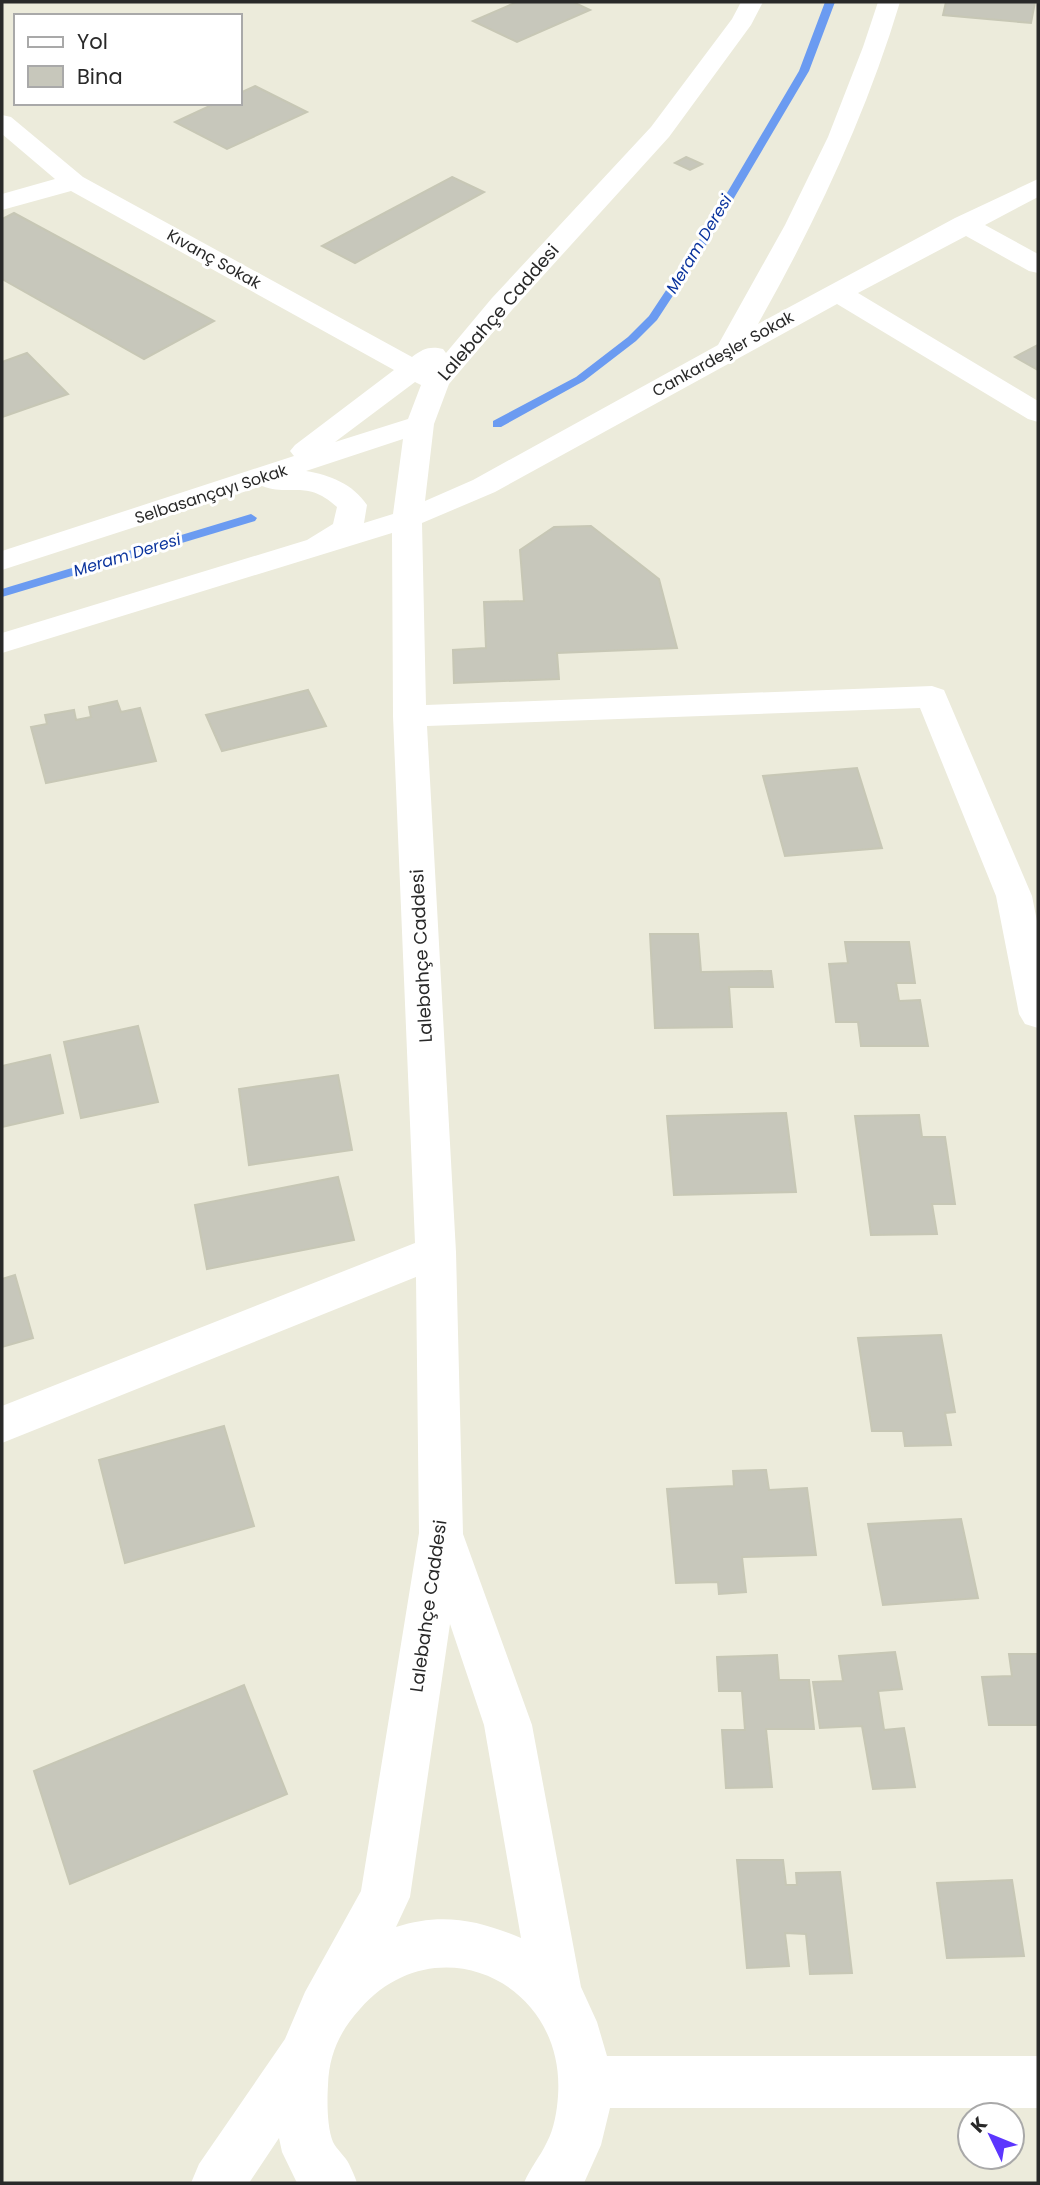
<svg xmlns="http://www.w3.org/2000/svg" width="1040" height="2185" font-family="Poppins,sans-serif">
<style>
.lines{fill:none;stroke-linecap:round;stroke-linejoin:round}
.stream{fill:#6b9bf1;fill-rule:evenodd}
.building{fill:#c7c7bb;stroke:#c7c7b5;stroke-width:2}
.minor{fill:#fff;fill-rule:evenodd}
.labels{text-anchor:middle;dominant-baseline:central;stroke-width:6;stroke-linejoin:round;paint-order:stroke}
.far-water-label{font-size:16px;font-style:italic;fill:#0a339d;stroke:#fff}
.far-street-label{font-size:16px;fill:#292929;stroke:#fff}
.street-label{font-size:18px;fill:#292929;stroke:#fff}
</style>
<rect width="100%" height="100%" fill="#ecebdb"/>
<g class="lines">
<g class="stream">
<path d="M825 2H835L809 71 708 242 657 320 636 341 584 381 501 427H493V421L576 377 628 337 649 316 698 242 799 71Z"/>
<path d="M251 514 257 518 255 521 2 597V589Z"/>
</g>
</g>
<g class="building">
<path d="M517 2H573L590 10 517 42 473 21Z"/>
<path d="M946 2H1035L1031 23 943 15Z"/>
<path d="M255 86 307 112 227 149 175 122 216 103H240V93Z"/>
<path d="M686 157 702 164 690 170 675 163Z"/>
<path d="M452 177 484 192 355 263 322 246Z"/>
<path d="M14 213 214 321 144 359 2 279V219Z"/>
<path d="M1038 345V370L1015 357Z"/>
<path d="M27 353 68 394 2 417V362Z"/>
<path d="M591 526 659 579 677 648 557 653 559 679 454 683 453 650 486 648 484 602 524 601 520 550 554 527Z"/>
<path d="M308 690 326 726 222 751 206 715Z"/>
<path d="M117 701 121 712 140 708 156 761 46 783 31 727 47 724 45 715 74 710 76 720 91 717 89 707Z"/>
<path d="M857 768 882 848 785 856 763 776Z"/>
<path d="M650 934H698L701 972 771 971 773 987H729L732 1027 655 1028Z"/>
<path d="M845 942H909L915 983H896L899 1001 920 1000 928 1046H861L858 1022H836L829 964 848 963Z"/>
<path d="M138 1026 158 1102 81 1118 64 1042Z"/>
<path d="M50 1055 63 1113 2 1127V1066Z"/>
<path d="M338 1075 352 1150 249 1165 239 1089Z"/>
<path d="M786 1113 796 1192 674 1195 667 1116Z"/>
<path d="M919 1115 922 1137H945L955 1204H932L937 1234 871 1235 855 1116Z"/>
<path d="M338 1177 354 1240 207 1269 195 1205Z"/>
<path d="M15 1275 33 1338 2 1347V1279Z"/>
<path d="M941 1335 955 1412 945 1413 951 1445 905 1446 903 1431H872L858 1338Z"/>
<path d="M224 1426 254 1526 125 1563 99 1460Z"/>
<path d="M766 1470 769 1490 807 1488 816 1555 742 1557 746 1592 719 1594 718 1582 676 1583 667 1489 734 1486 733 1471Z"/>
<path d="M961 1519 978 1598 883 1605 868 1524Z"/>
<path d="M895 1652 902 1689 878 1691 884 1730 904 1728 915 1787 873 1789 862 1726 820 1728 813 1682 843 1681 839 1656Z"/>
<path d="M1009 1654H1038V1725H989L982 1677 1012 1676Z"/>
<path d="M777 1655 779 1680H809L814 1729H766L772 1787 726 1788 722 1730H745L742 1691H719L717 1657Z"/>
<path d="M244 1685 287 1794 70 1884 34 1771Z"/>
<path d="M737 1860H783L786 1885H797L796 1873 840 1872 852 1973 810 1974 806 1934 785 1933 789 1966 747 1968Z"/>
<path d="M1012 1880 1024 1956 947 1958 937 1883Z"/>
</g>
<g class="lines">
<path class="minor" d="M741 2H763L751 25 669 137 512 310 449 384 434 424 425 501 473 480 718 345 785 225 828 137 863 47 878 2H900C866 115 816 221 758 324L955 218 1038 179V197L985 225 1038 254V273L1029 271 966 236 858 293 1038 401V422L1028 419 837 304 495 492 422 523 426 705 932 686 944 690 1032 896 1038 926V1028L1025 1024 1019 1014 996 896 920 708 427 726 456 1252 463 1534 532 1725 581 1987 597 2022 607 2056H1038V2108H610L601 2145 584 2183H524C530 2168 540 2157 547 2142 554 2129 557 2111 558 2096 566 1982 436 1922 360 2009 340 2031 329 2054 328 2085 327 2101 327 2127 333 2142 337 2150 345 2156 349 2164 352 2170 355 2177 357 2183H297L282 2152 279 2138 249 2183H191L199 2164 285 2039 305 1992 361 1891 419 1533 416 1277 2 1443V1406L415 1243 393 716 392 533 2 653V633L307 540 333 524 337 507C306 479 292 497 262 486L2 570V551L294 456 290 451 295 445 394 370 71 191 2 210V194L55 179 2 134V115L11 117 83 177 412 357C423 349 429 346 443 349L446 353 492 298 651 127 732 19ZM415 382 421 385 408 419 335 442ZM403 439 393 514 364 523 367 505C353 484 330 475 306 471ZM450 1624 484 1725 521 1938C479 1920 441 1912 396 1927L410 1897Z"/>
</g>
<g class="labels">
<g class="far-water-label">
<text transform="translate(699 244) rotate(-59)">Meram Deresi</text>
<text transform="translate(127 555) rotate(-17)">Meram Deresi</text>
</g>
<g class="far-street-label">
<text transform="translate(214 259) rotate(29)">Kıvanç Sokak</text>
<text transform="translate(723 354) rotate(-29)">Cankardeşler Sokak</text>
<text transform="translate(211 494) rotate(-18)">Selbasançayı Sokak</text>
</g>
<g class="street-label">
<text transform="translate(498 312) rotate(-49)">Lalebahçe Caddesi</text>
<text transform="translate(421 956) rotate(-93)">Lalebahçe Caddesi</text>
<text transform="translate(428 1606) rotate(-82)">Lalebahçe Caddesi</text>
</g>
</g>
<rect width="1040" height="2185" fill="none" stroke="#292929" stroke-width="7"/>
<rect x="14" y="14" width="228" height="91" fill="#ffffff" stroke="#a9a9a9" stroke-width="2"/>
<rect x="28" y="37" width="35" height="10" fill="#ffffff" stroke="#a9a9a9" stroke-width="2"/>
<text x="77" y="49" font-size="21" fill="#292929">Yol</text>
<rect x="28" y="66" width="35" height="21" fill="#c7c7bb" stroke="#a9a9a9" stroke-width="2"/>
<text x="77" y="84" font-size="21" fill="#292929">Bina</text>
<g transform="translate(991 2136) rotate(313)"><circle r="33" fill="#ffffff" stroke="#a9a9a9" stroke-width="2"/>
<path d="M0-5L12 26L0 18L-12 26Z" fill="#5c36fe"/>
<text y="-10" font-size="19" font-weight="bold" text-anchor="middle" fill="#292929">K</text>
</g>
</svg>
